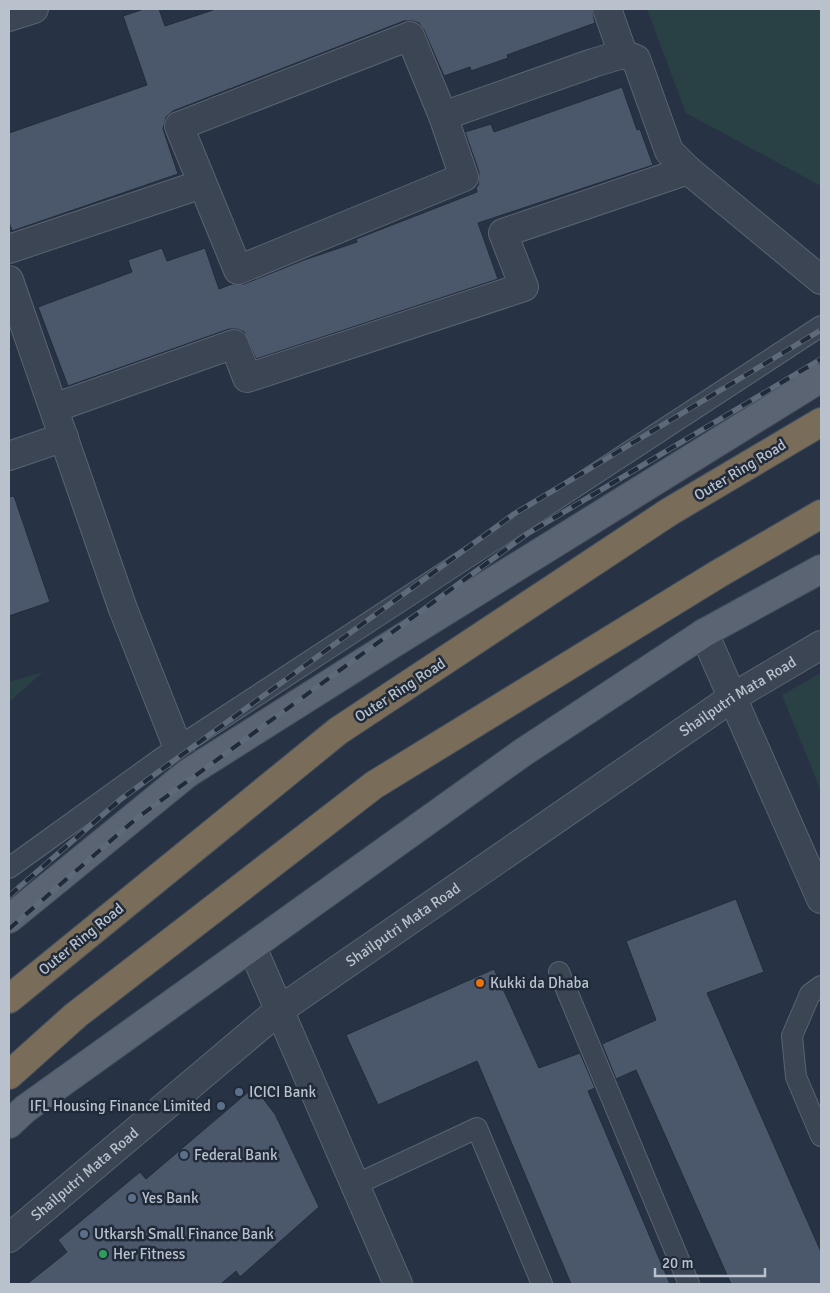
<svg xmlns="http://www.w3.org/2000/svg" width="830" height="1293" font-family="Signika,sans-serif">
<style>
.green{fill:#294145}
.building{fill:#4b576a;stroke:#222c3b}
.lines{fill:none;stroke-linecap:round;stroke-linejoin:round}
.lane-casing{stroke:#5a6371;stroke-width:22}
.street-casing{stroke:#5a6371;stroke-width:30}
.primary-casing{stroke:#454e5d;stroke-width:30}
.highway-casing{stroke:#46505e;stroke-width:30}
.lane{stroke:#3c4553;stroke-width:20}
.street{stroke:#3c4553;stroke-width:28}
.primary{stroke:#5a6473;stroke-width:28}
.highway{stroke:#796d59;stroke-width:28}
.rail-casing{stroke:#5e697a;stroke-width:5.5}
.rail{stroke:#202a39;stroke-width:4;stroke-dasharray:11;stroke-linecap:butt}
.food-dot{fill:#e8710a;stroke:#202a39;stroke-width:2}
.service-dot{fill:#5c6f8a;stroke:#202a39;stroke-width:2}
.leisure-dot{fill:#2e9e5b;stroke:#202a39;stroke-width:2}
.labels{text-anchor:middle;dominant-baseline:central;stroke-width:5;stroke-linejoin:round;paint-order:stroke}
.street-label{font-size:15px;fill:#b9c1cd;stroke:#202a39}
.poi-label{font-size:15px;fill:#b9c1cd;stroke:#202a39;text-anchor:start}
</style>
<rect width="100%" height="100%" fill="#273344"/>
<g class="green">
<path d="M647 9H821V186L686 113Z"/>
<path d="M43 672 9 702V682Z"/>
<path d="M821 673V791L782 695Z"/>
</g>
<g class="building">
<path d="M144 9H159L165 26 216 9H592L595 23 507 55 508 58 471 71 470 67 444 76 424 30 419 23 413 21H404L173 111 166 117 163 129 178 174 12 231 9 222V133L147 85 123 16Z"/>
<path d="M622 87 637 130 640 129 653 165 478 223 498 279 256 359 244 332 237 329H229L68 386 38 307 132 272 128 260 162 248 167 261 205 248 219 289 232 284H244L304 260 357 242 356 239 477 192 476 187 478 186 479 172 465 132 491 124 494 132Z"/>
<path d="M14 496 50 602 9 616V497Z"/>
<path d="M736 899 764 972 707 993 821 1252V1284H731L636 1070 616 1079 602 1044 656 1020 626 941Z"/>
<path d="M494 969 539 1068 580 1053 595 1088 588 1091 670 1284H571L477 1061 378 1105 346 1035Z"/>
<path d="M254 1087 275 1114 319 1207 240 1277 236 1271 221 1284H27L67 1252 58 1240 140 1172 146 1179Z"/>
</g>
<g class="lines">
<g class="lane-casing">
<g id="lane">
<path d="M9 868 163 757 821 326"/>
<path d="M559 972 689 1284"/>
<path d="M821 986 810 994 792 1036 796 1077 821 1136"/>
<path d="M355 1185 477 1128 542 1284"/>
</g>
</g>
<g class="street-casing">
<g id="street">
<path d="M607 9 623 54"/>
<path d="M9 17 34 9"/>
<path d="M410 36 443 116 464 177 238 270 179 126Z"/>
<path d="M443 116 593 63 623 54 636 59 669 151 688 170 821 280"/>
<path d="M9 249 202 184"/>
<path d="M9 280 123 609 188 773"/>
<path d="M54 408 234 344 247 378 524 287 503 233 688 170"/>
<path d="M9 456 64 437"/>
<path d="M704 633 821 899"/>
<path d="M252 947 398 1284"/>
<path id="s1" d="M9 1238 278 1011 733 697 821 645"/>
</g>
</g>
<g class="primary-casing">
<g id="primary">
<path d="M9 919 188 773 381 651 821 378"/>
<path d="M9 1124 25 1109 522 753 704 633 821 569"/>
</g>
</g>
<g class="highway-casing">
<g id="highway">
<path d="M9 999 338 731 669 512 821 422"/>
<path d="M9 1075 76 1015 374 785 718 574 821 514"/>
</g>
</g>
<use href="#lane" class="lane"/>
<use href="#street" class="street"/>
<use href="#primary" class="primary"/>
<use href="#highway" class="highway"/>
<g class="rail-casing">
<g id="rail">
<path d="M9 896 121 799 514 514 821 330"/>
<path d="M9 929 137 818 527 534 821 359"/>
</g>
</g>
<use href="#rail" class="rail"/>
</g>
<circle class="food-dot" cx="480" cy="983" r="5"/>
<g class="service-dot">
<circle cx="239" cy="1092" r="5"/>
<circle cx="221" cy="1106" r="5"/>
<circle cx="184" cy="1155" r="5"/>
<circle cx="132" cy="1198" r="5"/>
<circle cx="84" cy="1234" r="5"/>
</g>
<circle class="leisure-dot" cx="103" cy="1254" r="5"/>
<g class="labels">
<g class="street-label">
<text transform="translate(740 470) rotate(-31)">Outer Ring Road</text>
<text transform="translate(400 690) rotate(-33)">Outer Ring Road</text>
<text stroke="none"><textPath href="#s1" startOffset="909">Shailputri Mata Road</textPath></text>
<text stroke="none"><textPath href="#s1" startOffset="504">Shailputri Mata Road</textPath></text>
<text transform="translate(81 939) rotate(-39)">Outer Ring Road</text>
<text stroke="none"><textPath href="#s1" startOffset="99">Shailputri Mata Road</textPath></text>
</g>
<g class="poi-label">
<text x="490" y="983">Kukki da Dhaba</text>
<text x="249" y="1092">ICICI Bank</text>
<text x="211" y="1106" text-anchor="end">IFL Housing Finance Limited</text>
<text x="194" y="1155">Federal Bank</text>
<text x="142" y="1198">Yes Bank</text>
<text x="94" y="1234">Utkarsh Small Finance Bank</text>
<text x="113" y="1254">Her Fitness</text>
</g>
</g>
<rect width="830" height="1293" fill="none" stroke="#b9c1cd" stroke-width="20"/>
<path d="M655 1268v8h110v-8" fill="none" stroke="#b9c1cd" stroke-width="2.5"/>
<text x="662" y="1268" font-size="15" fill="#b9c1cd" stroke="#202a39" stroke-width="4" paint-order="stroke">20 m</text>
</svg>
